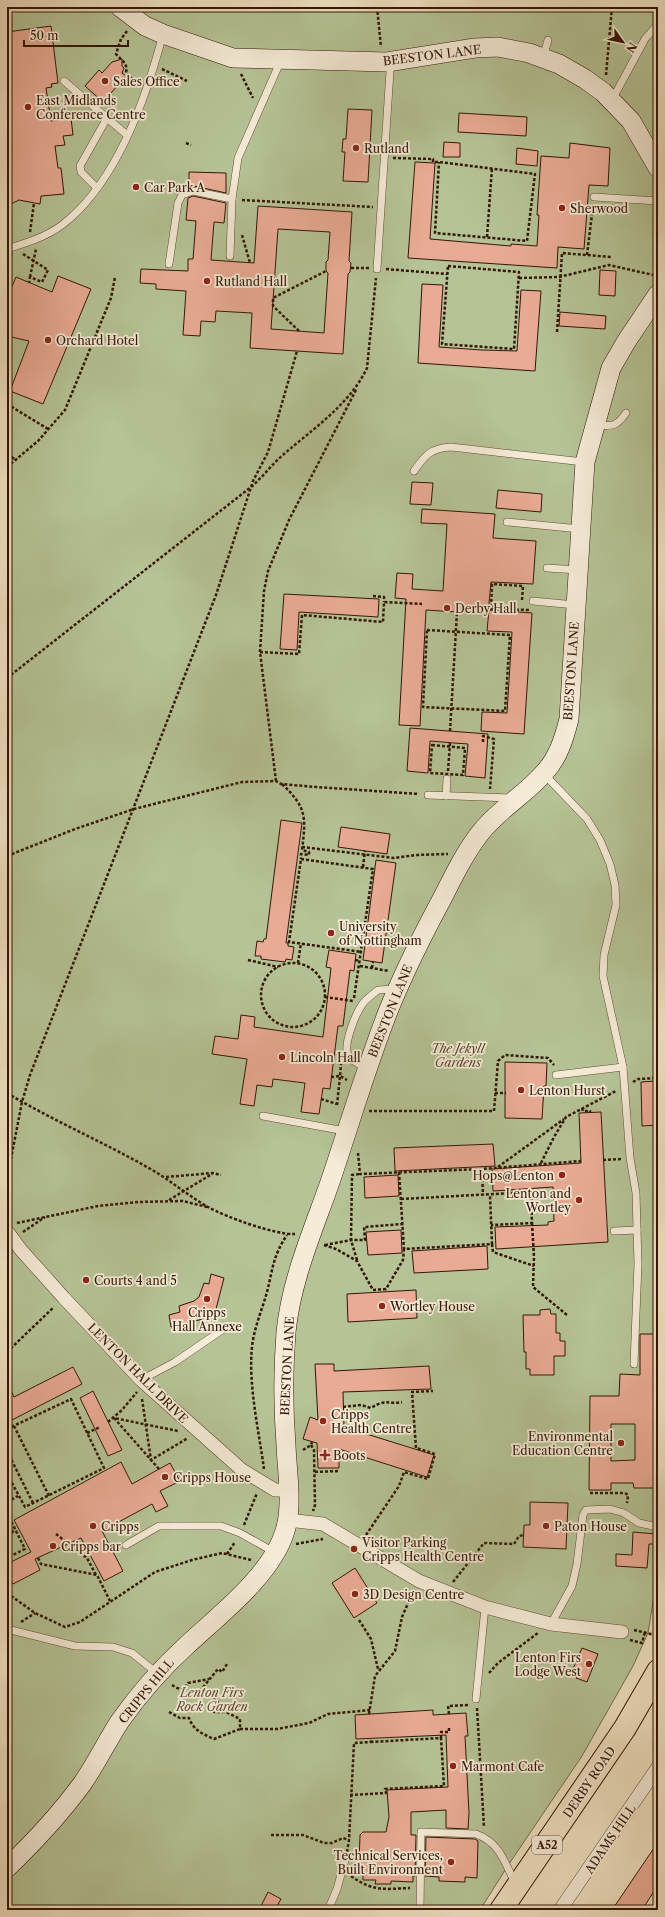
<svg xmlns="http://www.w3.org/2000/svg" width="665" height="1917" font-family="'Libre Caslon Text',serif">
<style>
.green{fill:#b5c396;stroke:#746c4e}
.building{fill:#e9ab95;stroke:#331605;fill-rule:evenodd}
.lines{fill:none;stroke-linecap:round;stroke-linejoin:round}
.lane-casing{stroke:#624834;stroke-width:8}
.street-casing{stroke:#624834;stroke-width:14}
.secondary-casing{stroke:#331605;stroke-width:20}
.highway-casing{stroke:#331605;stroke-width:24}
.path{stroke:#331605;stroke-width:2.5;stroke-dasharray:3 2;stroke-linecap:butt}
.lane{stroke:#f5ebd7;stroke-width:7}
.street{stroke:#f5ebd7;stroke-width:13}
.secondary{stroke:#f5ebd7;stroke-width:19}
.highway{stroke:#efe0c1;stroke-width:22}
.path-bridge{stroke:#331605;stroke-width:2.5;stroke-dasharray:3 2;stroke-linecap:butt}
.poi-dot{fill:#8f2418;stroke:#f5ebd7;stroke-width:1.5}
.labels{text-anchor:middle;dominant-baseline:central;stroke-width:3.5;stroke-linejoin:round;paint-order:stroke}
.shield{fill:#f5ebd7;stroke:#6d5644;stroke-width:1}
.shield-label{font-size:11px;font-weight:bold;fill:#331605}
.street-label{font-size:12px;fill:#331605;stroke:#f5ebd7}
.poi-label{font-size:12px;fill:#331605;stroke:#f5ebd7;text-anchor:start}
.park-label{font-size:12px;font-style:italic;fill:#5a4a30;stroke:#f5ebd7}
</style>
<rect width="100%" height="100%" fill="#efe0c1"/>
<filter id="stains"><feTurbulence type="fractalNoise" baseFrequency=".005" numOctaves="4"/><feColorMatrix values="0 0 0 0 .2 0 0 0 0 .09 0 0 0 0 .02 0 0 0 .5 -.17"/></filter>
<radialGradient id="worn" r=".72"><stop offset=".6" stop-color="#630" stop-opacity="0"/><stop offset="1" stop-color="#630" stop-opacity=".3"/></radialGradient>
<path class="green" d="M7 7H658V569L656 581 653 795 658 1151V1570L648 1633 633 1666 582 1756 507 1867 480 1910H7Z"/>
<g class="building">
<path d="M51 26 58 83 51 84 52 87 46 88 51 121 71 118 73 135 63 136 65 145 55 146 58 168H61L64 194 41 196 40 204 19 200 7 206V32Z"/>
<path d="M122 59V66L124 68 122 73 126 76 103 102 85 86 99 70 102 73 112 62Z"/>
<path d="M348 109 372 110 368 182 343 181 345 152H342L343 139H346Z"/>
<path d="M459 113 527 117 526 136 458 132Z"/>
<path d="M444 142 460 143V157H443Z"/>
<path d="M570 143 610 148 608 186 589 185 584 249 558 247 557 268 408 258 415 162 435 163 430 239 511 246V244L537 246 539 215H537L541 156 569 158Z"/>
<path d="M517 148 538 151 537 166 516 164Z"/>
<path d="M189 172 226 173V193L194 186 189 187Z"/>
<path d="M193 196 226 203 224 223 214 222 211 260 254 263 258 206 352 212 349 261 351 263 350 272 348 274 343 354 250 348 252 313 216 311 215 322 201 321 200 336 183 335 186 291 156 289V284L140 283 141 269 188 271V259H193L196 221 186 220 188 198ZM278 229 330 232 328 260 326 262V271L328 273 324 333 271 329Z"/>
<path d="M600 270 616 271 615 296 599 295Z"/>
<path d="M58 276 91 289 43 404 10 391 29 341 7 336V298L16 277 52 292Z"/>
<path d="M422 284 443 285 439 347 482 350 517 351 521 290 541 291 535 371 418 363Z"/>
<path d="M560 312 606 316 605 329 559 326Z"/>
<path d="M412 482 433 483 431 505 410 504Z"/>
<path d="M498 490 542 494 541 512 496 508Z"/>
<path d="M422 509 495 514 493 538 536 541 533 584 491 582 488 614 426 610 420 726 399 725 406 599 395 598 397 573 413 574 412 589 443 591 447 524 421 523Z"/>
<path d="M284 594 379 599 378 617 299 612 297 650 280 649Z"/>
<path d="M489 610 532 613 524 734 481 731 482 712 507 713 512 632 487 631Z"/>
<path d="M410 728 488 734 485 778 465 776 468 744 454 743 430 741 428 773 407 771Z"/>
<path d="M281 820 302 823 286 943H288V946L294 947 292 960 286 959 285 962 261 959V956H255L257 941 263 942 264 939H266Z"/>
<path d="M341 827 390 834 387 854 338 847Z"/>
<path d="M376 860 396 863 382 963 363 960Z"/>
<path d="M329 950 356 954 354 971 350 970 343 1026H338L330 1089 323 1088 319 1114 301 1112 305 1083 273 1079 272 1087 257 1085 254 1106 240 1104 247 1059 212 1054 215 1036 238 1039 241 1015 255 1017 254 1027 323 1037 331 968 326 967Z"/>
<path d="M505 1062 547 1063 546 1086H544L542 1119 505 1118Z"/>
<path d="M656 1081 658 1125 642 1126 641 1082Z"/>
<path d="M601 1112 608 1242 496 1249 495 1227 548 1225V1222L554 1221 553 1187 493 1191 492 1169 581 1163 579 1113Z"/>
<path d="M493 1144 495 1166 395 1171 394 1148Z"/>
<path d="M398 1175 399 1196 365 1198 364 1177Z"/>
<path d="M401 1230 402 1253 368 1255 366 1232Z"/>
<path d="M487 1246 488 1269 414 1273 412 1251Z"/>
<path d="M211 1274 224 1278 216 1309 203 1319 171 1327 169 1315 180 1312 179 1306 194 1301 199 1297 204 1283 209 1284Z"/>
<path d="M416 1290 417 1318 348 1322 347 1294Z"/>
<path d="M550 1309 551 1314H556V1333H560V1341H565V1356H554V1375H530V1369H526V1352H524L523 1315H540V1310Z"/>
<path d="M640 1334H658V1488H634L633 1483H611V1490H589L590 1396H619L620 1374 640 1375ZM611 1424H635V1460L611 1461Z"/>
<path d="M315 1364H334V1371L429 1366 431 1389 343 1392 344 1427 434 1455 427 1477 339 1449V1468H318L317 1443 303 1439 310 1417 318 1420Z"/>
<path d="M73 1367 82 1384 12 1420 7 1411V1382L14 1397Z"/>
<path d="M93 1391 122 1450 108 1456 80 1398Z"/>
<path d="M121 1462 132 1484 170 1463 180 1481 160 1491 168 1506 156 1512 152 1504 102 1531 123 1571 104 1581 81 1538 35 1559 40 1570 13 1584 7 1573V1564L31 1552 14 1520Z"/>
<path d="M530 1502 568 1503 566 1549 523 1547 524 1525H530Z"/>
<path d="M633 1532 656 1534V1544H649L647 1568 616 1566V1554L632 1555Z"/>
<path d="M355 1568 377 1603 354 1618 332 1583Z"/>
<path d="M582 1648 598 1654 587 1682 576 1678 579 1671 573 1669Z"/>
<path d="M433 1710V1715L466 1713 468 1736H465L469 1813 468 1829 446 1828V1810L411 1812V1835H416L415 1876H413V1882L391 1881V1884H375L376 1880H363V1874L360 1872 359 1864 360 1835 363 1832H386L389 1817 387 1790 448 1787 446 1735 356 1739 355 1715Z"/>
<path d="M426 1837 475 1839 478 1841 477 1878 465 1877V1882L439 1881V1877L425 1876Z"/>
<path d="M658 1842V1885L642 1910H612Z"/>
<path d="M268 1892 281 1899 275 1910H259Z"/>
</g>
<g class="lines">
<g class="lane-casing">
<g id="lane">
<path d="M543 58 548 40"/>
<path d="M64 81 107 118"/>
<path d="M612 100 645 39 658 24"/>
<path d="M97 188 81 172 80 166 107 118 127 135"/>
<path d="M594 197 658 201"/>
<path d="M7 249C26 243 46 237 62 225 117 183 146 99 163 34"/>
<path d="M230 256 232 199 238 158 281 60"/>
<path d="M7 258 9 254V249"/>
<path d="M169 264 178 203 182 195 193 191 232 199"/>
<path d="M377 269 390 71 388 64"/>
<path d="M596 425C613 426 616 427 626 413"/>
<path d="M414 471C425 455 431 448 451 447L584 462"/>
<path d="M507 522 580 529"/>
<path d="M547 568 578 570"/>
<path d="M533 601 575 605"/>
<path d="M544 774 587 819 600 840 610 864 615 885 616 905 604 955 603 976 623 1067 630 1158 636 1193 638 1264 634 1364"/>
<path d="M428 795 512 798"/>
<path d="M446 796 447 779"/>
<path d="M366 1068C360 1065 351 1061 348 1055 343 1044 356 1012 364 1002 368 998 373 994 378 990L396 989"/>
<path d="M556 1075 623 1067"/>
<path d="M263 1116 345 1131"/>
<path d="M614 1231 637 1230"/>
<path d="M141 1380 175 1362 222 1330"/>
<path d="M126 1545 159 1526H221L240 1533 274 1552"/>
<path d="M551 1624 572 1586 577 1564 583 1515 586 1510 610 1509 624 1513 639 1523 658 1527"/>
<path d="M7 1629 75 1646 113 1647 132 1653 158 1674"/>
<path d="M476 1699 485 1607"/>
<path d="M328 1910 337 1889 345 1860"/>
<path d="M420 1910 421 1832 476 1834C500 1843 504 1861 515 1883"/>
</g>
</g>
<g class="street-casing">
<g id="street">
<path d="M7 1231 21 1250 64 1298 141 1380 242 1470 275 1490H288"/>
<path d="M288 1520 323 1524 419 1581 485 1607 551 1624 622 1632"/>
<path d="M560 1910 658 1767"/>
</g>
</g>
<g class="secondary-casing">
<g id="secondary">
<path d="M120 7 145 26 163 34 233 58 387 62 475 48 498 47 529 53 559 64 585 79 603 92 631 121 658 168"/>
<path d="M7 1868C34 1842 60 1814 82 1784 96 1764 107 1741 120 1721 139 1694 162 1668 186 1646 218 1616 272 1575 285 1531 293 1505 287 1472 286 1445 283 1407 283 1370 286 1332 291 1281 312 1233 329 1185 349 1127 366 1067 389 1009 405 970 424 932 444 895 455 873 466 851 481 832 499 809 525 795 544 773 558 758 564 739 569 719L585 462 611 368 626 342 658 294"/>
</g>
</g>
<g class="highway-casing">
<path id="highway" d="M501 1910 625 1728 658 1671"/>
</g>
<g class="path">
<path d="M377 7 381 47"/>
<path d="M127 31 121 39 116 54C122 61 128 63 126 73L138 84"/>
<path d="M162 69 187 81"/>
<path d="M241 74 253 98"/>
<path d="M606 75 612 7"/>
<path d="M186 143 191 145"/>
<path d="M393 158 433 159V162H439L535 174 527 241 435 233 439 162"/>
<path d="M242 200 373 207"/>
<path d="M30 232 34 203"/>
<path d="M242 235 250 263"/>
<path d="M487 237 492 168"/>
<path d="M23 254 48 270 42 282 30 277 29 283"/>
<path d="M587 255 593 206"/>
<path d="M448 266 519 272 514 349 442 344Z"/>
<path d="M351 268H369"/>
<path d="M386 269 447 274"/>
<path d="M30 277 36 249"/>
<path d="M519 278 559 277 609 265 658 276"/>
<path d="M299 331 273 306V298L326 271"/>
<path d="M557 332 562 253 611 257"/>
<path d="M7 404 48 429"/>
<path d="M7 455 17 460"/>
<path d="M7 467 38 441 65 410 111 298 115 277"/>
<path d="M373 596 384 597V602"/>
<path d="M522 600 523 586 492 584 491 609 530 610"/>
<path d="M427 630 510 635 505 711 423 707Z"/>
<path d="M260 652 299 654 302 615 383 622 384 602 422 604"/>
<path d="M7 678 251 487C263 477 272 464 284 454 313 429 350 404 367 368L376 278"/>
<path d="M450 731 457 612"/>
<path d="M483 742V736L494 739 490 789"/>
<path d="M432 745 465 748 463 775 430 773Z"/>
<path d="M448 771 450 743"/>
<path d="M276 781 260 652 264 591 268 571 289 520 357 388"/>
<path d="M282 784C307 808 306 817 302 850L309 852V855L301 854V859"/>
<path d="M302 847 394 858 416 855 448 854"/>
<path d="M7 856 75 829 134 809 242 782 276 781 281 784 316 787 419 794"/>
<path d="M248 960 278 967"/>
<path d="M355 960 360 961"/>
<path d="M298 963 301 943"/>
<circle cx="293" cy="995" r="32"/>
<path d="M360 966 389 971"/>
<path d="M372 968 373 962"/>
<path d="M325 997 353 1001"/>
<path d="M354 998 373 869 301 859 289 942 362 952"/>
<path d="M331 1077 340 1076 341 1064"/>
<path d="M633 1082 638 1079 658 1078"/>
<path d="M7 1093C52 1120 101 1141 147 1167 169 1179 187 1195 208 1207 226 1217 275 1235 295 1234"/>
<path d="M495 1093H506"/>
<path d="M321 1099 337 1104"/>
<path d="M337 1105 340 1076 347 1080"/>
<path d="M582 1108 583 1111H590V1113"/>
<path d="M369 1111H494L498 1061 505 1055 548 1058 554 1065"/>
<path d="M358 1153 360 1174 482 1169 581 1161"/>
<path d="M603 1160 621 1159"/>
<path d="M541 1163 554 1137 566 1117 616 1091"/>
<path d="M498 1167 564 1119"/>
<path d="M482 1169 483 1195"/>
<path d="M399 1172 404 1249 492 1244 490 1195"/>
<path d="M166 1177 213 1173 221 1175"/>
<path d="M7 1179 22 1102 30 1075 216 595 253 481 268 452 297 351"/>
<path d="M401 1199 531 1192 532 1223 491 1225"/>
<path d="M169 1200 212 1174"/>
<path d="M17 1223 98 1206 138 1202 183 1201 207 1207"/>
<path d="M532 1223 534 1257 533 1287 567 1315"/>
<path d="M23 1232 45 1217"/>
<path d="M492 1244 493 1252 534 1266"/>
<path d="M324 1245 336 1249 357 1261 373 1290 386 1289 403 1260 404 1249"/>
<path d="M325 1245 351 1240H365L364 1227 403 1224"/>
<path d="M357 1260 351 1240 352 1175 360 1174"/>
<path d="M7 1352 54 1307"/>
<path d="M142 1399 151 1460 188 1438"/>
<path d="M343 1407 361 1405 371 1408C387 1398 388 1405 402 1402"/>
<path d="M7 1420 11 1428"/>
<path d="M108 1422 122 1410 137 1392"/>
<path d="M14 1426 49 1496"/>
<path d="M7 1429 71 1399 104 1468 25 1507 7 1474"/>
<path d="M87 1433 100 1427"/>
<path d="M311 1445 314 1450 315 1505 313 1511"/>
<path d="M303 1450 311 1445 312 1442"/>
<path d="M7 1451 33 1503"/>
<path d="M159 1469 114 1418 178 1431"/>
<path d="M264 1469C259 1432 248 1384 252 1347 254 1328 262 1310 267 1292 273 1268 273 1256 287 1235"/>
<path d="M315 1472 338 1471"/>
<path d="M590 1493H625L628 1495 627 1503"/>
<path d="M7 1502 18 1496"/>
<path d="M7 1513 25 1549 7 1558"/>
<path d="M244 1525 257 1493"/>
<path d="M56 1534 87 1558 96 1575"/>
<path d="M7 1535 16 1530"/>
<path d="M366 1535 399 1486 404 1472 428 1479 435 1454 416 1448 412 1392 433 1391"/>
<path d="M296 1544 323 1539"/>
<path d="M113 1552 118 1549"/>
<path d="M227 1554 235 1542"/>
<path d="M38 1558 41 1564 97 1575 110 1601"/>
<path d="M453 1582 484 1543 514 1544 519 1536 524 1535"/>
<path d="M7 1593 35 1613 65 1627 80 1622 155 1572 192 1560 222 1553 251 1560"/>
<path d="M359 1620 371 1639 378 1669"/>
<path d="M21 1622 35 1613"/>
<path d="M634 1630 655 1635"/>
<path d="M630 1640 642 1643 645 1632"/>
<path d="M489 1673 498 1663 538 1633"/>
<path d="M172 1685 177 1688 184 1689 188 1683 209 1679"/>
<path d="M477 1708 484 1827"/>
<path d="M169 1712 180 1718H189C194 1731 203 1734 214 1739L240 1729V1719L226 1712H214L218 1702 211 1695 199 1692 218 1669 222 1672 227 1664"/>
<path d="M369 1714 375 1676 395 1651 402 1617 413 1592"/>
<path d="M449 1714 448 1706 470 1705"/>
<path d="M240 1729H277L309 1723 328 1714 370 1710"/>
<path d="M441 1738V1732H449V1726"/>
<path d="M350 1795 386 1793 385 1789 444 1786 441 1738 371 1742"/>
<path d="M271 1835H303L324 1843H332L343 1838 349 1840"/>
<path d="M347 1852 349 1840 354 1743 371 1742 370 1739"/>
<path d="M351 1876C373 1892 385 1889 410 1888"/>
</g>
<use href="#lane" class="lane"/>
<use href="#street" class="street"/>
<use href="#secondary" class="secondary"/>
<use href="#highway" class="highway"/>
<path class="path-bridge" d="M363 867 365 851"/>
</g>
<g class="poi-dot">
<circle cx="105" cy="81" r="4"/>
<circle cx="28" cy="107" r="4"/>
<circle cx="356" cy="148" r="4"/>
<circle cx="136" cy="187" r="4"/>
<circle cx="562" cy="208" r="4"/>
<circle cx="207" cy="281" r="4"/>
<circle cx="48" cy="340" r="4"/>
<circle cx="447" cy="608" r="4"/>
<circle cx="331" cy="933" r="4"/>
<circle cx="282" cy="1057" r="4"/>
<circle cx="521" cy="1090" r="4"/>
<circle cx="562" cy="1175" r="4"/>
<circle cx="579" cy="1200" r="4"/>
<circle cx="86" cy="1280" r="4"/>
<circle cx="207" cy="1299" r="4"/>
<circle cx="382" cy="1306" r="4"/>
<circle cx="323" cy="1421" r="4"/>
<circle cx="621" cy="1443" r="4"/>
<path d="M323 1449h4v4h4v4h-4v4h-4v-4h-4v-4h4z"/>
<circle cx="165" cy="1477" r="4"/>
<circle cx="93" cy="1526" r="4"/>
<circle cx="546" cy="1526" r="4"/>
<circle cx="53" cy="1546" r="4"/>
<circle cx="354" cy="1549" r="4"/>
<circle cx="355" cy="1594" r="4"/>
<circle cx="589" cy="1664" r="4"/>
<circle cx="453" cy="1766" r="4"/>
<circle cx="451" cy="1862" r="4"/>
</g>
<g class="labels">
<rect class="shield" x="532" y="1836" width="30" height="18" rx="3"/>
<g class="shield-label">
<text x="547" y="1845">A52</text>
</g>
<g class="street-label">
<text transform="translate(432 55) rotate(-7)">BEESTON LANE</text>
<text transform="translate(571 671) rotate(-86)">BEESTON LANE</text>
<text transform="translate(390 1011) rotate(-68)">BEESTON LANE</text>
<text transform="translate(287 1366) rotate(-87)">BEESTON LANE</text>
<text transform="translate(138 1373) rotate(45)">LENTON HALL DRIVE</text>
<text transform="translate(146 1691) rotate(-51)">CRIPPS HILL</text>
<text transform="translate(589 1782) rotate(-56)">DERBY ROAD</text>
<text transform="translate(610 1839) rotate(-56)">ADAMS HILL</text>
</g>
<g class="poi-label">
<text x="113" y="81">Sales Office</text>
<text x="36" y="100">East Midlands<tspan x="36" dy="14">Conference Centre</tspan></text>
<text x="364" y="148">Rutland</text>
<text x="144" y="187">Car Park A</text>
<text x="570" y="208">Sherwood</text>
<text x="215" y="281">Rutland Hall</text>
<text x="56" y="340">Orchard Hotel</text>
<text x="455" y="608">Derby Hall</text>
<text x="339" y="926">University<tspan x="339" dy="14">of Nottingham</tspan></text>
<text x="290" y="1057">Lincoln Hall</text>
<text x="529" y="1090">Lenton Hurst</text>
<text x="554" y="1175" text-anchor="end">Hops@Lenton</text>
<text x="571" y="1193" text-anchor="end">Lenton and<tspan x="571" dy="14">Wortley</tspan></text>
<text x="94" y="1280">Courts 4 and 5</text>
<text x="390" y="1306">Wortley House</text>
<text x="207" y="1312" text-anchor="middle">Cripps<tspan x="207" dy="14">Hall Annexe</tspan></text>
<text x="331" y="1414">Cripps<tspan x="331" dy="14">Health Centre</tspan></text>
<text x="613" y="1436" text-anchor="end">Environmental<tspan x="613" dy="14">Education Centre</tspan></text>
<text x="333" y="1455">Boots</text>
<text x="173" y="1477">Cripps House</text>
<text x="101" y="1526">Cripps</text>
<text x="554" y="1526">Paton House</text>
<text x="362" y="1542">Visitor Parking<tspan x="362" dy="14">Cripps Health Centre</tspan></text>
<text x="61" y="1546">Cripps bar</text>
<text x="363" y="1594">3D Design Centre</text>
<text x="581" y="1657" text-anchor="end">Lenton Firs<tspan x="581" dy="14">Lodge West</tspan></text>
<text x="461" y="1766">Marmont Cafe</text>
<text x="443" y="1855" text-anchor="end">Technical Services,<tspan x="443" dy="14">Built Environment</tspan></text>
</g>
<g class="park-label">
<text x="458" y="1048">The Jekyll<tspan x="458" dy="14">Gardens</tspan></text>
<text x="212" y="1692">Lenton Firs<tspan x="212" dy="14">Rock Garden</tspan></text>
</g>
</g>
<rect width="665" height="1917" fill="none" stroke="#efe0c1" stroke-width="24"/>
<rect x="8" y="8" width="649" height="1901" fill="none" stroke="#331605" stroke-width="2"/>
<rect x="12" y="12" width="641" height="1893" fill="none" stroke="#331605"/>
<g transform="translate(623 42) rotate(123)" stroke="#f5ebd7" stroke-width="3" paint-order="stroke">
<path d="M0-3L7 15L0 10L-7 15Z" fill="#331605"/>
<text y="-6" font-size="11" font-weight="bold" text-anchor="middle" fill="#331605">N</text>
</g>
<path d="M24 40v6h104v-6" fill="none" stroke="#331605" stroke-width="2"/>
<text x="30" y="40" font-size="12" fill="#331605" stroke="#f5ebd7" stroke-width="3" paint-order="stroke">50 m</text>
<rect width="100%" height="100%" filter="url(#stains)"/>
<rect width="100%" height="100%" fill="url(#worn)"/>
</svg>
